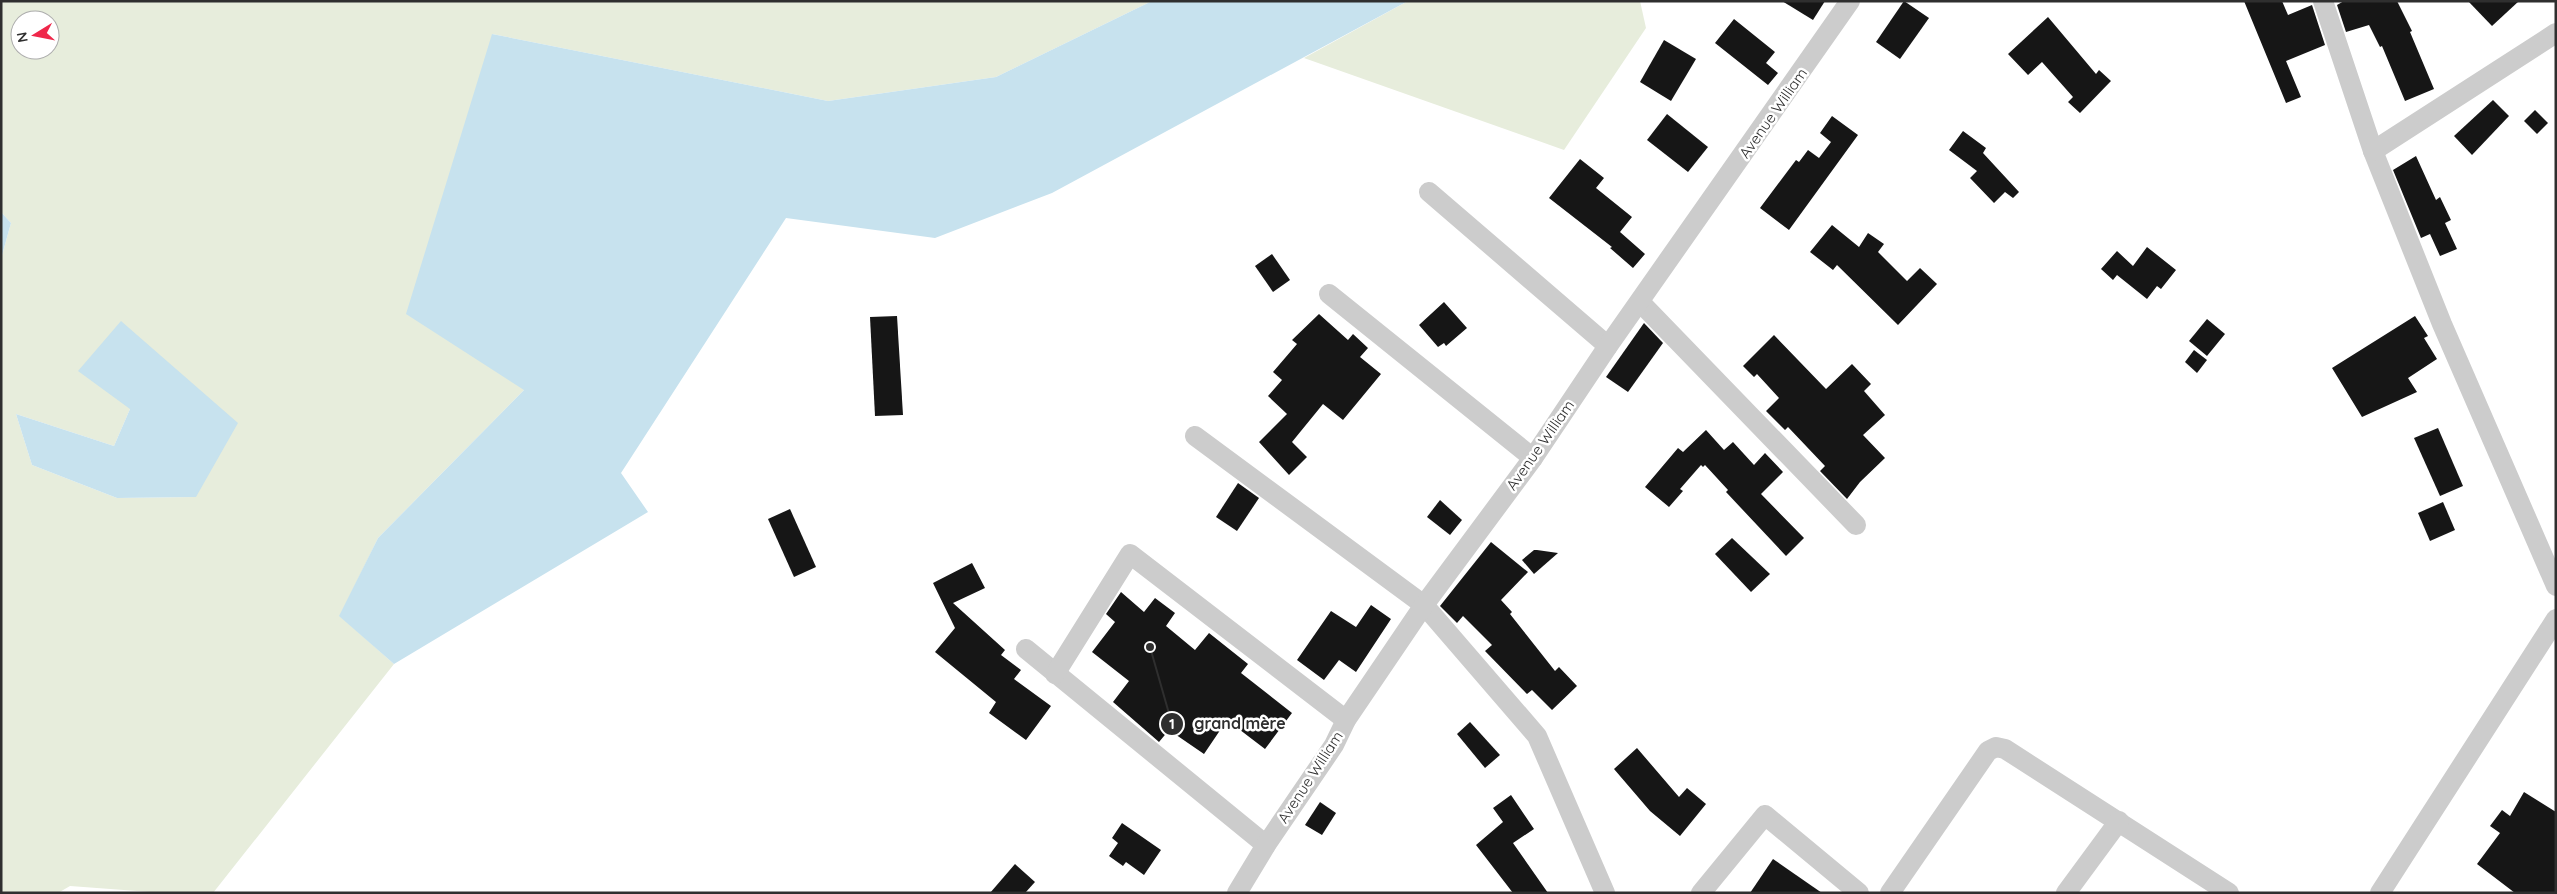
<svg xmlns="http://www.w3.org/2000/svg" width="2557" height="894" font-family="Quicksand,sans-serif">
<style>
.green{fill:#e7eddc;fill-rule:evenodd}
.water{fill:#c7e2ee}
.building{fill:#161616}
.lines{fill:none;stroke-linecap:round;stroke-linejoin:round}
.minor{stroke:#ccc;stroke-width:20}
.labels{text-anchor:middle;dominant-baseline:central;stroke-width:5;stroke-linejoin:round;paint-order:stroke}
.street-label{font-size:15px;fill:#2f2f2f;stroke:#fff}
.leader{fill:none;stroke:#2f2f2f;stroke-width:2}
.callout-dot{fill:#2f2f2f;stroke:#fff;stroke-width:2}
.mark-label{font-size:15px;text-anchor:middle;font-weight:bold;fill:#fff}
.callout-label{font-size:16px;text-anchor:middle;font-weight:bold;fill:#2f2f2f;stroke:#fff;stroke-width:5;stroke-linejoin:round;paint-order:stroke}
</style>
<rect width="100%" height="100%" fill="#fff"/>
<g class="green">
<path d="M1 1H1152L996 77 828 101 492 34 524 390 378 538 340 616 394 664 213 893H164L70 886 58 893H1V259L11 223 1 212ZM20 20H50V50H20ZM130 409 196 497 117 498 32 465 16 414 114 446Z"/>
<path d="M1408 1H1640L1646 28 1564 150 1304 58Z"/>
</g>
<g class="water">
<path d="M1152 1H1408L1052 193 935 238 786 218 621 473 648 512 394 664 339 616 378 538 524 390 406 314 492 34 828 101 996 77Z"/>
<path d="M1 212 11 223 1 259Z"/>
<path d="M121 321 238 423 196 497 117 498 32 465 16 414 114 446 130 409 78 371Z"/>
</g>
<g class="building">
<path d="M1782 1H1825L1813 20Z"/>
<path d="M1904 1 1929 18 1900 59 1876 42Z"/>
<path d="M2244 1H2282L2288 15 2312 5 2325 45 2286 61 2301 97 2286 103Z"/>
<path d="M2344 1H2397L2412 31 2410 32 2434 89 2405 101 2382 46 2380 47 2369 25 2346 32 2337 5Z"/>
<path d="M2468 1H2519L2492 26Z"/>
<path d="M2048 17 2096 74 2099 70 2111 81 2080 113 2068 102 2073 97 2042 62 2028 75 2008 54Z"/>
<path d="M1734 19 1775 52 1766 63 1778 73 1768 85 1715 43Z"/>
<path d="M1664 40 1696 59 1671 101 1640 82Z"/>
<path d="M2493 100 2509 116 2472 155 2454 136Z"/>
<path d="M2535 110 2548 123 2537 134 2524 121Z"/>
<path d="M1667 114 1708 147 1688 172 1647 140Z"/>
<path d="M1832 116 1858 135 1789 230 1760 208 1796 160 1799 162 1808 150 1819 158 1831 142 1820 133Z"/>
<path d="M1963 131 1986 148 1983 153 2019 192 2013 198 2005 192 1994 203 1970 178 1977 171 1949 150Z"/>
<path d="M2416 156 2436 200 2440 197 2451 220 2445 223 2457 249 2440 256 2430 234 2421 238 2393 170Z"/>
<path d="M1580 159 1604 178 1596 188 1632 217 1620 232 1645 254 1633 268 1610 248 1612 247 1549 198Z"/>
<path d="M1832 225 1859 247 1868 233 1884 244 1878 252 1907 281 1920 268 1937 284 1898 325 1837 265 1833 270 1810 252Z"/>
<path d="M2147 247 2176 270 2161 289 2157 286 2147 299 2117 275 2113 280 2101 269 2117 251 2133 266Z"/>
<path d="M1272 254 1290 280 1273 292 1255 266Z"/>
<path d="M1444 302 1467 328 1446 346 1444 343 1438 347 1419 325Z"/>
<path d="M1319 314 1348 340 1353 334 1368 348 1360 357 1381 374 1343 420 1323 404 1292 442 1307 457 1289 475 1259 442 1287 414 1268 396 1282 380 1273 372 1297 344 1292 340Z"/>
<path d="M897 316 903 415 875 416 870 317Z"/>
<path d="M2415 316 2428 336 2424 338 2437 359 2408 378 2417 392 2362 417 2332 368Z"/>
<path d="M2207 319 2225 334 2207 356 2189 341Z"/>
<path d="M1644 323 1663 343 1628 392 1606 377Z"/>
<path d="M1774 335 1826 389 1852 364 1871 384 1864 391 1885 415 1863 435 1885 458 1860 482 1847 499 1820 471 1825 466 1788 427 1785 430 1766 411 1779 398 1757 374 1754 377 1743 366Z"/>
<path d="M2194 350 2207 360 2197 373 2185 362Z"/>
<path d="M2438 428 2463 486 2440 496 2414 438Z"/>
<path d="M1706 430 1724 450 1733 442 1754 465 1765 453 1783 472 1761 494 1804 538 1786 556 1726 492 1728 490 1705 465 1703 467 1701 465 1680 489 1683 491 1669 507 1645 487 1678 448 1683 452Z"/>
<path d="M1238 483 1259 498 1237 531 1216 517Z"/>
<path d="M1440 500 1462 520 1450 535 1427 517Z"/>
<path d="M2443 502 2455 530 2430 541 2418 513Z"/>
<path d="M790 509 816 567 794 577 768 519Z"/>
<path d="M1732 538 1770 574 1751 592 1715 554Z"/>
<path d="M1491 542 1528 572 1501 600 1512 612 1510 614 1555 671 1559 667 1577 686 1552 710 1532 690 1527 694 1485 651 1492 645 1463 616 1457 623 1440 606Z"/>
<path d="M1534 550H1537L1558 553 1534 574 1522 560Z"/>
<path d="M972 563 985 588 953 603 1005 650 1001 655 1021 670 1014 679 1051 706 1026 740 989 713 996 702 935 652 955 628 933 583Z"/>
<path d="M1121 592 1144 612 1155 598 1175 613 1166 626 1195 650 1209 633 1248 664 1241 673 1292 713 1265 749 1227 720 1204 754 1169 730 1159 742 1113 702 1129 681 1092 652 1115 622 1106 614Z"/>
<path d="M1371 605 1391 619 1356 672 1339 660 1324 680 1297 660 1331 611 1356 627Z"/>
<path d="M1470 722 1500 755 1485 768 1457 734Z"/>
<path d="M1637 748 1679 797 1687 788 1706 804 1680 836 1650 811 1614 769Z"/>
<path d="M2524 792 2556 812V893H2515L2477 864 2500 833 2490 826 2502 810 2510 816Z"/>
<path d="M1511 795 1534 829 1513 843 1548 893H1513L1476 845 1503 822 1493 808Z"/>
<path d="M1320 802 1336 813 1322 835 1305 825Z"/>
<path d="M1122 823 1161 850 1144 875 1126 862 1123 866 1109 856 1118 843 1112 838Z"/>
<path d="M1773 859 1822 893H1750Z"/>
<path d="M1015 864 1035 882 1025 893H990Z"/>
</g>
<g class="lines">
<g class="minor">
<path d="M2323 1 2373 151 2442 324 2556 586"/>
<path d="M2373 151 2556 33"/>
<path d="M1429 192 1608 346"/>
<path d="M1329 294 1533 458"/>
<path d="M1640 302 1856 525"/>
<path d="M1195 436 1424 605 1537 736 1605 893"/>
<path d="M1026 649 1266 845"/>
<path d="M1055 674 1130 554 1346 720"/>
<path d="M1237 893 1266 845 1334 745 1346 720 1424 605 1533 458 1608 346 1850 1"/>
<path d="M1701 893 1765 815 1859 893"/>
<path d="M1890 893 1988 751 1996 747 2005 749 2229 893"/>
<path d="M2066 893 2119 821"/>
<path d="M2380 893 2556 619"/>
</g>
</g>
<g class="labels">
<g class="street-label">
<text transform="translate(1773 113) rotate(-55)">Avenue William</text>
<text transform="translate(1540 445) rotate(-55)">Avenue William</text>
<text transform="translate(1310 777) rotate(-57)">Avenue William</text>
</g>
</g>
<path class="leader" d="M1150 647L1172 724"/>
<g class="callout-dot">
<circle cx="1150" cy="647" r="5"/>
<circle cx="1172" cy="724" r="12"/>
</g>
<g class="mark-label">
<text x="1172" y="729">1</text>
</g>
<g class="callout-label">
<text x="1240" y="729">grand mère</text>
</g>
<rect width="2557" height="894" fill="none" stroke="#2f2f2f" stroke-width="5"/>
<g transform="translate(35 35) rotate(260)"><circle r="24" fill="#ffffff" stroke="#acacac"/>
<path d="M0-4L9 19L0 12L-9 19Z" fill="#ef274a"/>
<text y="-8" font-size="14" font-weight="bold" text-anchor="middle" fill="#2f2f2f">N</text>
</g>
</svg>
